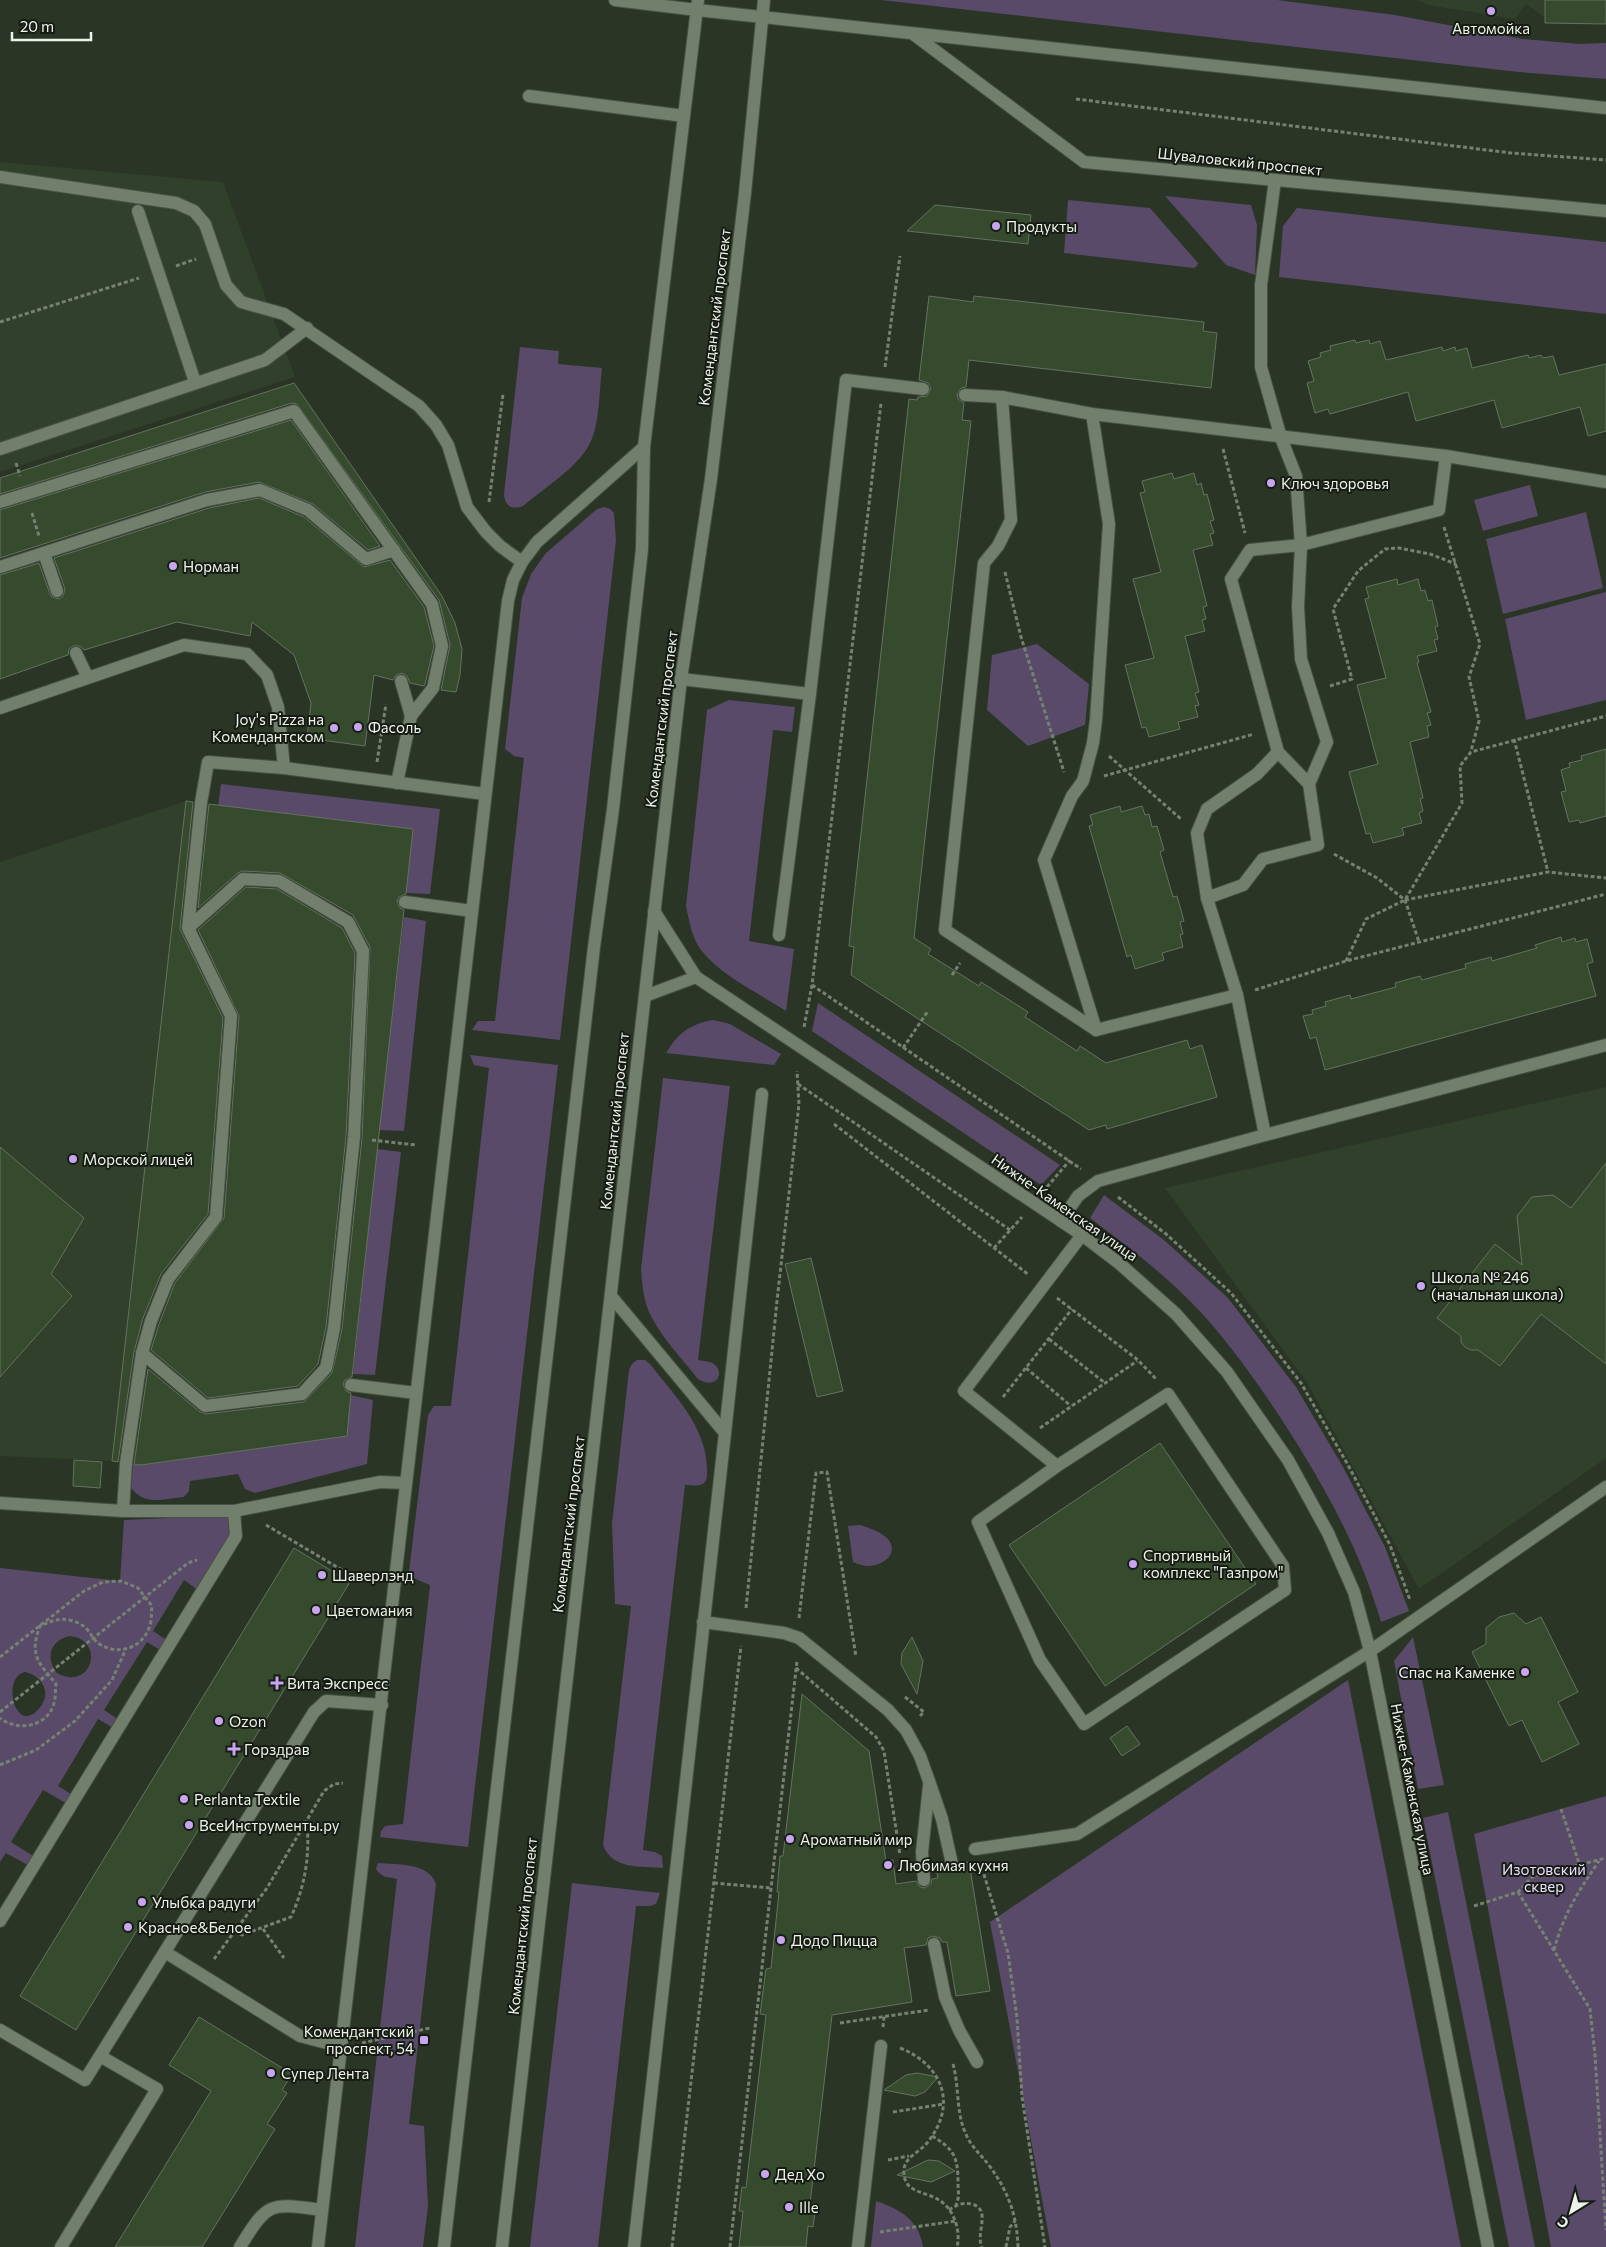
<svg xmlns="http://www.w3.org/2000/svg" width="1606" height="2247" font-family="Commissioner,sans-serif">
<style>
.built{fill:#30402a}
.green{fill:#584a68;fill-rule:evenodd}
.building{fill:#364b2e;stroke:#657260}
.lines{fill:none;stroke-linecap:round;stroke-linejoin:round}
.service-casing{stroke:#465143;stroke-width:14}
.minor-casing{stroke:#465143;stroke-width:14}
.secondary-casing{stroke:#465143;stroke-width:14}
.path{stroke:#778173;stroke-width:3;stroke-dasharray:4 2.5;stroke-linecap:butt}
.service{stroke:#717f6c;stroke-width:12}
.minor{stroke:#717f6c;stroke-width:12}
.secondary{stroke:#717f6c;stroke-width:12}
.poi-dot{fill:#c8a5ef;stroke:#161b14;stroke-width:2}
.labels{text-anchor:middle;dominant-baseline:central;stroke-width:4;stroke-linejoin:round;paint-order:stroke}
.poi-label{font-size:15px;fill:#ecf4e9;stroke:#161b14;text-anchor:start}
.street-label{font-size:15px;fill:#ecf4e9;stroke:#161b14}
.park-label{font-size:15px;fill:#ebdbff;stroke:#161b14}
</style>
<rect width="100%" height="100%" fill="#2a3525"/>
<g class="built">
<path d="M1418 0H1606V24L1545 23V18L1526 4 1515 19 1428 5Z"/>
<path d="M0 162 223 182 295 377 0 472Z"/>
<path d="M186 801 112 1461 0 1456V862Z"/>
<path d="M1606 1087V1458L1419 1589 1308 1384 1165 1188Z"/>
</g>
<g class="green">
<path d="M881 0H1277L1395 15 1523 39 1580 44 1606 43V79L1519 72Z"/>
<path d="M1165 196 1251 205 1257 225 1255 275 1226 265Z"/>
<path d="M1068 200 1150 208 1198 263 1197 266 1194 268 1064 253Z"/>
<path d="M1297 208 1606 242V314L1279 277 1283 226Z"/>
<path d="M520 347 559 351 558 364 602 368C599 391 600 426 589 445 577 468 543 489 523 506 511 510 505 506 504 494Z"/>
<path d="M1530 485 1538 516 1483 531 1474 500Z"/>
<path d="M604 507 610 509 614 513 616 540 560 1040 472 1030 478 1021H495L524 758 514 756 505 749 522 598 531 574 546 553 597 509Z"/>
<path d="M1586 512 1603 588 1503 614 1486 539Z"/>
<path d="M1606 592V700L1526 720 1505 619Z"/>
<path d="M1037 644 1089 684 1085 725 1028 746 987 710 992 655Z"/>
<path d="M729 700 795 707 792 732 773 730 749 941 794 949 786 1011C760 994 720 975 701 950 692 938 689 921 686 906L707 710Z"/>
<path d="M221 784 440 809 430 894 406 893 218 806Z"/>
<path d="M404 917 426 921 404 1131 379 1130Z"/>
<path d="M818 1003 1060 1165 1041 1185 812 1031Z"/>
<path d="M713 1020 730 1024 781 1054 774 1065 666 1053C678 1033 690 1024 713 1020Z"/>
<path d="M470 1055 558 1065 468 1847 380 1837 381 1831 385 1826 403 1824 430 1585 413 1578 409 1571 428 1415 434 1406H451L489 1068 474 1065Z"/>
<path d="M663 1078 730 1086 698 1360C702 1361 707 1361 710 1362 728 1369 717 1393 697 1378 681 1357 660 1336 649 1312 643 1298 642 1283 641 1269Z"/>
<path d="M377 1149 401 1152 375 1375 353 1374Z"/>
<path d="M1104 1195 1164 1240 1228 1298 1296 1387 1343 1467 1385 1547 1409 1611 1381 1622C1358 1542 1316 1471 1270 1402 1246 1367 1220 1331 1190 1301 1159 1270 1125 1244 1090 1218Z"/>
<path d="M637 1360H645L650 1364C674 1395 706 1426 707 1468 707 1473 708 1479 704 1483 698 1487 691 1485 685 1485L643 1850 655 1852 662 1856 663 1868C641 1866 612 1870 603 1845L631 1606 615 1604 612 1524 629 1370 632 1364Z"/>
<path d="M350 1395 373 1400 367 1464 255 1493 245 1489 238 1474 190 1481 189 1491 184 1497C163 1499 145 1506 131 1488L133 1464 141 1465 346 1436Z"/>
<path d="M234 1515 236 1536 202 1593 184 1580 153 1631 171 1643 165 1653 147 1642 104 1710 122 1722 117 1730 98 1719 58 1786 76 1797 71 1806 43 1790 11 1842 38 1859 33 1868 6 1853 0 1862V1568L120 1581 124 1520ZM70 1636C106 1640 92 1692 57 1673 45 1658 50 1640 70 1636ZM25 1672C40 1675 52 1691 41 1706 16 1740 0 1677 25 1672Z"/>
<path d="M860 1525C870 1528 881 1532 888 1539 900 1554 882 1566 868 1566 863 1566 858 1564 853 1562L848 1526Z"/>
<path d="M1413 1637 1444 1785 1418 1789 1394 1661Z"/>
<path d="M1348 1680 1461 2247H1051L990 1922Z"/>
<path d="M1606 1796V2247H1551L1474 1834Z"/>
<path d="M1448 1812 1535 2247H1509L1423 1818Z"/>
<path d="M378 1863C398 1865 428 1862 436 1884L409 2124 424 2126 428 2206 423 2247H355L397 1879C388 1877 382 1878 376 1869Z"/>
<path d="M572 1883 660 1893 656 1904 650 1906H636L598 2247H530Z"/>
<path d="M876 2201C900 2209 919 2220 923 2247H871Z"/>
</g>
<g class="building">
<path d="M1545 0H1606V24L1545 23Z"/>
<path d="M935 205 1031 215 1028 244 907 231Z"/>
<path d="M929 296 973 302 974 296 1204 322 1203 331 1217 333 1211 388 969 360 966 387 961 388 957 394 958 399 964 403 962 420 971 421 914 938 931 949 928 954 979 986 981 982 1028 1012 1025 1017 1077 1051 1080 1046 1106 1063 1187 1040 1190 1049 1202 1045 1217 1097 1107 1129 1106 1125 1089 1130 851 975 854 947 849 946 852 915 909 399 917 400 918 397 927 396 931 389 928 383 919 380Z"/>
<path d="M1355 340 1356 343 1369 340 1370 344 1380 341 1386 360 1442 347 1443 351 1455 347 1456 351 1467 348 1472 368 1528 355 1529 358 1541 355 1543 358 1553 356 1559 375 1606 364V431L1588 436 1580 407 1502 428 1494 400 1416 421 1408 392 1330 414 1328 409 1315 413 1307 383 1314 381 1308 361 1321 357 1320 353 1331 350 1330 346Z"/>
<path d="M294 383 442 596 455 623 462 649 460 675 456 692 441 690 450 645 439 600 297 404 292 403 0 494V478Z"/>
<path d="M291 420 380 546 368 550 313 504 259 482 205 492 0 558V510Z"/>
<path d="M1172 473 1174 479 1194 473 1197 485 1201 483 1204 495 1207 494 1214 520 1210 521 1214 533 1210 534 1213 545 1193 550 1207 606 1203 607 1206 619 1202 620 1205 631 1185 636 1199 692 1195 693 1199 705 1195 706 1198 717 1178 722 1180 729 1149 737 1146 727 1142 728 1125 665 1154 658 1133 579 1161 572 1140 493 1145 492 1142 481Z"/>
<path d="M259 498 304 517 364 567 390 560 424 607 434 646 425 684 424 686 410 683 407 676 402 673 396 675 393 680 374 675 365 746 307 738 311 703 294 655 252 622 250 636 177 622 84 650 80 646H73L69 649 68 655 0 679V575L39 563 50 594 52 597 59 599 63 596 65 589 54 558 209 508Z"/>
<path d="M1397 579 1398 585 1418 579 1421 591 1425 590 1428 601 1432 600 1438 626 1435 627 1438 639 1434 640 1437 651 1417 656 1419 662 1417 663 1431 712 1427 713 1431 725 1427 726 1429 737 1410 742 1423 798 1420 799 1423 811 1419 813 1422 823 1402 828 1404 835 1373 843 1370 833 1366 834 1349 772 1378 764 1357 685 1386 678 1365 599 1369 598 1366 587Z"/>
<path d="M1606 749V816L1580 823 1579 820 1569 822 1561 792 1566 791 1561 770 1570 767 1569 763 1582 760 1581 756Z"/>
<path d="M186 801 193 802 180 929 223 1018 208 1214 161 1274 143 1318 134 1352 118 1462 112 1461Z"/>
<path d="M209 804 413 829 406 894 399 897 397 901 400 908 404 910 352 1377 345 1380 343 1384 346 1391 351 1393 347 1436 141 1465 134 1464 148 1369 200 1412 206 1414 304 1402 332 1373 342 1329 362 1138 370 947 353 915 280 873 243 871 238 873 198 908Z"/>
<path d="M1120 806 1121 812 1142 806 1145 815 1149 814 1152 827 1157 826 1164 850 1160 852 1173 897 1177 896 1184 921 1180 922 1183 934 1180 935 1183 947 1162 953 1164 960 1135 969 1131 955 1127 957 1089 826 1093 825 1090 815Z"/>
<path d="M246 887 277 889 342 928 355 953 346 1136 326 1327 318 1364 298 1386 208 1398 151 1350 159 1324 175 1283 224 1218 239 1016 198 930Z"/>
<path d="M1561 937 1562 942 1575 938 1576 942 1587 939 1593 962 1587 964 1596 996 1325 1070 1316 1037 1310 1039 1303 1016 1313 1014 1312 1010 1326 1006 1325 1002 1350 995 1351 999 1396 987 1395 983 1420 976 1422 980 1466 968 1465 964 1491 957 1492 961 1537 948 1535 945Z"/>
<path d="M0 1147 84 1218 51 1274 72 1296 0 1377Z"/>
<path d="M1606 1163V1364L1541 1314 1500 1366 1478 1350H1471L1465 1347 1461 1342V1336L1437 1318 1495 1244 1522 1265 1517 1216 1532 1197 1553 1195 1571 1208Z"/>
<path d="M811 1258 843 1391 817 1397 785 1264Z"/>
<path d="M1160 1443 1256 1584 1105 1686 1009 1545Z"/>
<path d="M74 1460 102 1462 100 1488 73 1486Z"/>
<path d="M294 1548 350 1582 76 2030 20 1996Z"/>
<path d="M1514 1613 1526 1624 1541 1617 1578 1692 1558 1702 1579 1744 1542 1762 1522 1720 1509 1726 1472 1652 1486 1644V1628L1499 1617Z"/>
<path d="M912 1637 923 1661 917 1694 901 1664 902 1653Z"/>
<path d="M802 1694 869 1751 886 1861 893 1860 896 1884 916 1881 920 1887 925 1888 931 1884 932 1879 938 1878 936 1867 944 1866 946 1870 953 1872 958 1870 960 1863 969 1862 990 1991 956 1996 947 1942H942L940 1938 933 1936 928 1938 926 1945 904 1948 912 2002 832 2015 810 2204H816L813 2227 808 2226 806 2247H739L743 2211H739L742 2187 746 2188 766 2015 760 2014 766 1969 771 1968 779 1892H777L780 1856H783Z"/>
<path d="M1127 1726 1140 1744 1122 1756 1110 1738Z"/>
<path d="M199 2017 292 2074 282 2090 287 2093 267 2124 275 2129 202 2247H115L211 2091 169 2065Z"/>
<path d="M917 2073 938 2077 925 2092 915 2096 884 2090 906 2075Z"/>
<path d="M928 2160 939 2161 955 2171 931 2182 897 2175Z"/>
</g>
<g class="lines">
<g class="service-casing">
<g id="service">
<path d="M615 0 697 10"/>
<path d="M529 96 684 116"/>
<path d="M0 177 176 203 194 211 205 224 226 285 241 302 284 314 419 406 436 425 448 445 467 507 486 532 500 546 522 562"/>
<path d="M1275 180 1261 285V367L1281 438 1296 476 1301 545 1298 607 1301 659 1327 742 1309 784"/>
<path d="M138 211 195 382"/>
<path d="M965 395 1002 397 1092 414 1446 456 1606 482"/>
<path d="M1002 397 1011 520 998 546 984 563 945 930 1096 1030 1237 995"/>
<path d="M1092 414 1109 524 1096 720 1093 743 1083 781 1072 796 1044 860 1096 1030"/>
<path d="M0 449 265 360 307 328"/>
<path d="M0 502 294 411 432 604 442 646 433 688 411 716 397 783"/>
<path d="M44 553 57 591"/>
<path d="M0 567 207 500 260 490 308 510 366 559 394 550"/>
<path d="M76 653 87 676"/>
<path d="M681 679 810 694"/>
<path d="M401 681 411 716"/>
<path d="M0 708 184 645 247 654 267 675 278 707 284 768 485 794"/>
<path d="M1207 898 1243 885 1263 859 1318 845 1309 784 1278 752"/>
<path d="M405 902 472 911"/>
<path d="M188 928 243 879 279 881 348 922 363 951 354 1137 334 1328 326 1368 302 1394 205 1406 142 1353 151 1321 168 1279 216 1217 231 1016 188 928 201 803 208 762 284 768"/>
<path d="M779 935 810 694 846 380 923 389"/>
<path d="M1265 1135 1237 995 1207 898 1197 833 1207 809 1257 774 1278 752 1231 579 1250 550 1301 545 1439 510 1446 456"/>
<path d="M1061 1221 1078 1196 1098 1181 1265 1135 1606 1045"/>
<path d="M351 1385 416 1393"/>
<path d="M725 1433 762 1094"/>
<path d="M1057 1466 978 1522 1040 1660 1084 1724 1285 1590 1283 1566 1168 1394 1057 1466 964 1391 1082 1235"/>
<path d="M0 1503 123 1511H234L380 1482 405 1483"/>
<path d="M123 1511 126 1463 142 1353"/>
<path d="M703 1622 784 1633 799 1638 888 1710 906 1730 920 1756 929 1781 942 1819 952 1864"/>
<path d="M975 1849 1077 1834 1370 1651 1606 1487"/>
<path d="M924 1880 922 1852 929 1786"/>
<path d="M0 1921 236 1536 234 1511"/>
<path d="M934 1944 945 1997 959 2030 977 2062"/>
<path d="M165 1952 300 2036 342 2047"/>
<path d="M0 2030 85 2080 314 1712 326 1701 382 1705"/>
<path d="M61 2247 157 2089 100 2056"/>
<path d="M240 2247C268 2201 270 2203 322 2210"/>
<path d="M858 2247 881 2046"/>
</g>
</g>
<g class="minor-casing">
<g id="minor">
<path d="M654 911 696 977 1082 1235 1120 1264 1176 1314 1227 1372 1288 1460 1328 1533 1354 1592 1370 1651 1488 2247"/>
<path d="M645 996 696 977"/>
<path d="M611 1296 725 1433 634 2247"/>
<path d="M318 2247 508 601 513 580 522 562 537 542 644 447"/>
</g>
</g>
<g class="secondary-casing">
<g id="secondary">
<path d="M697 10 1606 108"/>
<path d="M913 34 1084 162 1606 211"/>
<path d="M444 2247 594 947 613 809 642 549 644 447 698 0"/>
<path d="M502 2247 681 679 711 479 745 193 764 0"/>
</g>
</g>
<g class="path">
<path d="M1076 99 1511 153 1606 160"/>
<path d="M176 266 196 259"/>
<path d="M0 322 139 278"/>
<path d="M885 367 900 256"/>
<path d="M1223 449 1245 533"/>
<path d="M16 463 20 476"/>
<path d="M489 502 503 394"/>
<path d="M32 513 39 536"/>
<path d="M1444 527 1480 644 1469 677 1479 721 1471 751"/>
<path d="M1005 572 1021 637 1064 772"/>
<path d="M1330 686 1352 679 1333 609 1358 571 1385 549 1399 548 1430 554 1456 564"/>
<path d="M1514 739 1548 872"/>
<path d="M1109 756 1181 819"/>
<path d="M377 762 386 704"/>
<path d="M1104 776 1254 734"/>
<path d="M1334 854 1377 878 1405 900 1419 942"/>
<path d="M1405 900 1548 872 1606 878"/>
<path d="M1346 961 1366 919 1405 900 1462 803 1460 766 1471 752 1606 716"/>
<path d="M952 975 960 963"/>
<path d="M812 985 1081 1169"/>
<path d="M1255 990 1346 961 1606 894"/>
<path d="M804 1027 812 985 881 403"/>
<path d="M903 1048 928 1011"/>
<path d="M798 1084 1010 1230"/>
<path d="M834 1124 1029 1275"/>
<path d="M372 1140 416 1145"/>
<path d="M1047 1187 1070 1160"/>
<path d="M1118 1197 1166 1234 1231 1293 1301 1383 1348 1465 1390 1545 1410 1600"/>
<path d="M994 1248 1022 1217"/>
<path d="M1057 1298 1138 1360 1156 1379"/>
<path d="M1049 1339 1105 1383"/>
<path d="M1026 1368 1071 1406"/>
<path d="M1003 1397 1072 1309"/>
<path d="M1040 1428 1137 1361"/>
<path d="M266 1525 352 1576 368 1578"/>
<path d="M746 1608 777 1301 799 1104 797 1071"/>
<path d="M799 1618 816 1473 827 1472 856 1657"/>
<path d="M0 1657 84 1591 103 1582 121 1581 138 1588 152 1606C151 1612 152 1620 150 1625 144 1647 120 1656 101 1645 89 1638 92 1627 73 1621 60 1617 52 1621 40 1626 29 1655 38 1662 56 1684 55 1690 56 1697 54 1703 48 1727 17 1732 0 1718"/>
<path d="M796 1668 876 1737 884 1751 900 1855"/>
<path d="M905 1697 924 1712 920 1716"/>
<path d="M0 1712 188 1563 197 1560"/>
<path d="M0 1765 36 1750 75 1721 112 1680 125 1651"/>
<path d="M1561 1809 1580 1866"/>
<path d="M982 1868 1008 1953 1017 2018 1022 2097 1045 2247"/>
<path d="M714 1883 771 1888"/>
<path d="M1518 1892 1590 2009 1595 2055 1606 2230"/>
<path d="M1474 1906 1518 1892 1532 1877 1606 1858"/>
<path d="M263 1929 284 1958"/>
<path d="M234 1931 242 1935 291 1917C305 1886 310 1856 307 1822"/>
<path d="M1554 1950C1564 1913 1578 1892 1599 1861"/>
<path d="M214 1959 267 1888 324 1791 334 1784 343 1783"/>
<path d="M840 2023 929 2010"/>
<path d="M883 2027 884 2016"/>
<path d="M362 2043 430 2028"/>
<path d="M900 2048C943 2065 958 2105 927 2143 918 2154 902 2157 904 2175 906 2193 927 2192 939 2200 954 2209 961 2231 957 2247"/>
<path d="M953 2064C959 2085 956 2111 965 2132 972 2149 981 2154 991 2168 1009 2193 1017 2217 1018 2247"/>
<path d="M893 2112 944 2104"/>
<path d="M932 2136C954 2149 958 2157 958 2183 958 2192 960 2196 956 2205"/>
<path d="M888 2160 909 2156"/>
<path d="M949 2210C956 2205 963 2202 972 2204 992 2210 975 2233 982 2247"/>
<path d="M880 2232 956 2221"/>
<path d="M672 2247 741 1646"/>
<path d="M730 2247 797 1661"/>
<path d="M1006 2247 1010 2227 1015 2221"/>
</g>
<use href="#service" class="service"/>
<use href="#minor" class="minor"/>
<use href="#secondary" class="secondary"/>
</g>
<g class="poi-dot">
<circle cx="1491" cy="11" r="5"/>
<circle cx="996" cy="226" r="5"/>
<circle cx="1271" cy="483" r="5"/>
<circle cx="173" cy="566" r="5"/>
<circle cx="358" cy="727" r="5"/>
<circle cx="334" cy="728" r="5"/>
<circle cx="73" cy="1159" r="5"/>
<circle cx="1421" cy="1286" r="5"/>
<circle cx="1133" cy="1564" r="5"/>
<circle cx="322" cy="1575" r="5"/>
<circle cx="316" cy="1610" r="5"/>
<circle cx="1525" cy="1672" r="5"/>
<path d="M274.5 1675.5h5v5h5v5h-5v5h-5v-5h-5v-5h5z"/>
<circle cx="219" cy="1721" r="5"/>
<path d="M231.5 1741.5h5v5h5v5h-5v5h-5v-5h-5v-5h5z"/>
<circle cx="184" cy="1799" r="5"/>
<circle cx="189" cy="1825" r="5"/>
<circle cx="790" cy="1839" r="5"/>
<circle cx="888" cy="1865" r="5"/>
<circle cx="142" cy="1902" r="5"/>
<circle cx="128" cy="1927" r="5"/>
<circle cx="781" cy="1940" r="5"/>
<rect x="419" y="2035" width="10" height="10" rx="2.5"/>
<circle cx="271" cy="2073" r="5"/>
<circle cx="765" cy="2174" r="5"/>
<circle cx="789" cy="2207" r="5"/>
</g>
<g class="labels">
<g class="poi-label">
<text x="1491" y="28" text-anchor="middle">Автомойка</text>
<text x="1006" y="226">Продукты</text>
<text x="1281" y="483">Ключ здоровья</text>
<text x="183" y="566">Норман</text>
<text x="324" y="719" text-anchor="end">Joy's Pizza на<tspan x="324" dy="17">Комендантском</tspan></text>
<text x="368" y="727">Фасоль</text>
<text x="83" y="1159">Морской лицей</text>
<text x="1431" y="1277">Школа № 246<tspan x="1431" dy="17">(начальная школа)</tspan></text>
<text x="1143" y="1555">Спортивный<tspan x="1143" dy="17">комплекс "Газпром"</tspan></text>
<text x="332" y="1575">Шаверлэнд</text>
<text x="326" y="1610">Цветомания</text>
<text x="1515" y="1672" text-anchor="end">Спас на Каменке</text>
<text x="287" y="1683">Вита Экспресс</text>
<text x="229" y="1721">Ozon</text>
<text x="244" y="1749">Горздрав</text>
<text x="194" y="1799">Perlanta Textile</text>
<text x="199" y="1825">ВсеИнструменты.ру</text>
<text x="800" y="1839">Ароматный мир</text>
<text x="898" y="1865">Любимая кухня</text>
<text x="152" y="1902">Улыбка радуги</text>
<text x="138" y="1927">Красное&amp;Белое</text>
<text x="791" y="1940">Додо Пицца</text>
<text x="414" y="2031" text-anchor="end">Комендантский<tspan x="414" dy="17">проспект, 54</tspan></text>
<text x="281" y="2073">Супер Лента</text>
<text x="775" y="2174">Дед Хо</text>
<text x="799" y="2207">Ille</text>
</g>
<g class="street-label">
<text transform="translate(1240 161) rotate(6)">Шуваловский проспект</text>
<text transform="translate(714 317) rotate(-83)">Комендантский проспект</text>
<text transform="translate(661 719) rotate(-83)">Комендантский проспект</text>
<text transform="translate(614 1121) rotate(-84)">Комендантский проспект</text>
<text transform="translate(1065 1207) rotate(35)">Нижне-Каменская улица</text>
<text transform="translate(568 1524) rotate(-83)">Комендантский проспект</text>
<text transform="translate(1413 1789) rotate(79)">Нижне-Каменская улица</text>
<text transform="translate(522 1926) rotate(-84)">Комендантский проспект</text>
</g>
<g class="park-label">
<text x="1544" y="1869">Изотовский<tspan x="1544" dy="17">сквер</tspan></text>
</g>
</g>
<g transform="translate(1571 2212) rotate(217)" stroke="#161b14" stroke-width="4" paint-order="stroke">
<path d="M0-4L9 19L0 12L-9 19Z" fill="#ecf4e9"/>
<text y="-8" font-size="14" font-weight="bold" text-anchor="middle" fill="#ecf4e9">С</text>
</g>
<path d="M12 32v8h79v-8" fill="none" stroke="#ecf4e9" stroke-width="2.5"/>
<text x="20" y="32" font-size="15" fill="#ecf4e9" stroke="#161b14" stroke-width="4" paint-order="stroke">20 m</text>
</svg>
